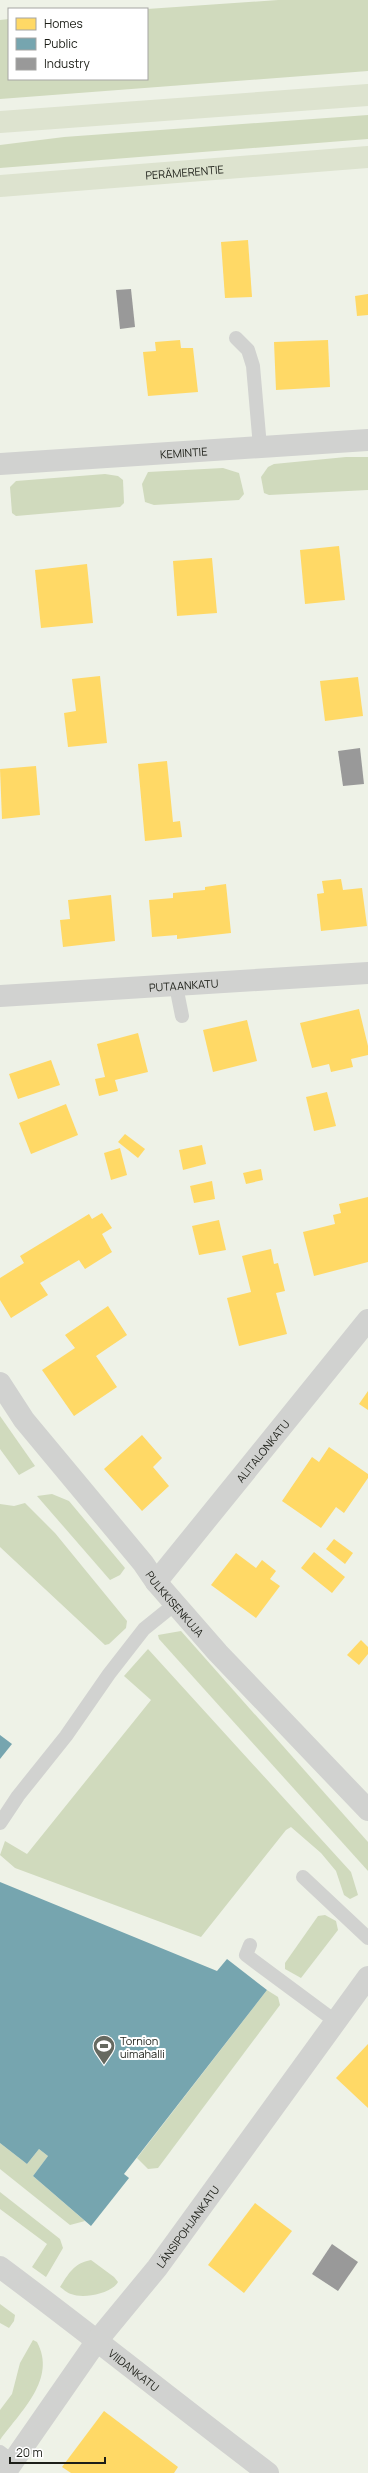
<svg xmlns="http://www.w3.org/2000/svg" width="368" height="2473" font-family="Manrope,sans-serif">
<style>
.green{fill:#d0dabd}
.homes{fill:#ffd966}
.public{fill:#76a5af}
.industry{fill:#999}
.lines{fill:none;stroke-linecap:round;stroke-linejoin:round}
.lane{stroke:#d1d2d0;stroke-width:14}
.street{stroke:#d1d2d0;stroke-width:22}
.highway{stroke:#dde3cf;stroke-width:22}
.labels{text-anchor:middle;dominant-baseline:central;stroke-width:4;stroke-linejoin:round;paint-order:stroke}
.street-label{font-size:11px;fill:#1d1f18;stroke:#fff}
.poi-label{font-size:11px;fill:#1d1f18;stroke:#fff;text-anchor:start}
</style>
<rect width="100%" height="100%" fill="#eef2e7"/>
<g class="green">
<path d="M278 0H368V71L0 99V20L9 19V79H147V9Z"/>
<path d="M368 115V139L0 168V145L64 137Z"/>
<path d="M346 457H368V490L269 495 264 493 261 477 268 467 274 464Z"/>
<path d="M223 468 239 473 244 494 239 500 154 505 145 502 142 484 148 472Z"/>
<path d="M105 474 118 476 123 480 124 503 120 507 16 516 12 513 10 487 16 481Z"/>
<path d="M0 1416 35 1466 19 1475 0 1449Z"/>
<path d="M52 1494 69 1501 125 1568 120 1575 110 1580 37 1496Z"/>
<path d="M25 1503 55 1533 127 1621 126 1628 109 1644 105 1645 0 1547V1504L14 1506Z"/>
<path d="M181 1631 368 1842V1871L159 1639 158 1635Z"/>
<path d="M148 1649 351 1872 358 1895 350 1899 344 1895 336 1871 321 1853 291 1827 286 1830 201 1937 15 1868 0 1855 5 1841 27 1854 151 1700 124 1676Z"/>
<path d="M325 1915 336 1921 338 1930 301 1978 285 1969V1963L318 1916Z"/>
<path d="M267 1990 278 1997 280 2005 158 2168 148 2169 137 2158Z"/>
<path d="M0 2143 27 2164 39 2149 48 2156 33 2176 85 2221 70 2225 0 2169Z"/>
<path d="M0 2192 60 2239 63 2248 46 2277 32 2267 47 2244 0 2209Z"/>
<path d="M91 2260 114 2277 118 2282C111 2294 83 2299 71 2294 67 2293 63 2289 60 2287 69 2273 74 2263 91 2260Z"/>
<path d="M0 2304 15 2315 14 2321 9 2328 0 2323Z"/>
<path d="M33 2340 37 2342C57 2379 21 2411 0 2440V2410L12 2394 20 2363Z"/>
</g>
<g class="homes">
<path d="M248 240 252 297 225 298 221 242Z"/>
<path d="M368 294V315L357 316 355 296Z"/>
<path d="M180 340 181 348H193L198 392 148 396 143 352 156 351 155 342Z"/>
<path d="M328 340 330 387 276 390 274 342Z"/>
<path d="M339 546 345 600 305 604 300 550Z"/>
<path d="M212 558 217 613 177 616 173 561Z"/>
<path d="M87 564 93 623 41 628 35 570Z"/>
<path d="M100 676 107 743 68 747 64 713 76 711 72 679Z"/>
<path d="M358 677 363 716 325 721 320 681Z"/>
<path d="M167 761 173 822 180 821 182 837 145 841 138 764Z"/>
<path d="M36 766 40 815 2 819 0 769Z"/>
<path d="M341 879 343 890 362 888 367 926 321 931 317 894 324 893 322 881Z"/>
<path d="M226 884 231 933 177 939V935L152 937 149 900 173 898V893L205 890V887Z"/>
<path d="M111 895 115 941 63 947 60 920 70 919 68 900Z"/>
<path d="M359 1009 368 1046V1055L351 1059 353 1067 331 1072 329 1064 312 1068 300 1023Z"/>
<path d="M247 1020 257 1061 213 1072 203 1030Z"/>
<path d="M138 1033 148 1072 115 1080 118 1091 99 1096 95 1079 105 1077 97 1044Z"/>
<path d="M51 1060 60 1085 18 1099 9 1074Z"/>
<path d="M327 1092 336 1126 314 1131 306 1097Z"/>
<path d="M66 1104 78 1135 31 1154 19 1123Z"/>
<path d="M125 1134 145 1149 138 1158 118 1142Z"/>
<path d="M202 1145 206 1164 183 1170 179 1150Z"/>
<path d="M120 1148 127 1175 111 1180 104 1153Z"/>
<path d="M261 1169 263 1180 246 1184 243 1173Z"/>
<path d="M212 1181 215 1199 194 1203 190 1186Z"/>
<path d="M368 1197V1262L314 1276 303 1232 335 1224 333 1215 341 1213 339 1204Z"/>
<path d="M102 1213 112 1228 102 1234 112 1252 85 1269 79 1260 40 1283 48 1295 11 1318 0 1300V1278L24 1263 20 1256 89 1214 92 1219Z"/>
<path d="M219 1220 226 1250 199 1255 192 1226Z"/>
<path d="M271 1249 274 1264 278 1263 285 1291 276 1293 287 1334 239 1346 227 1298 251 1292 242 1256Z"/>
<path d="M108 1306 127 1335 96 1356 117 1387 74 1416 42 1370 75 1348 65 1335Z"/>
<path d="M368 1391V1410L359 1404Z"/>
<path d="M142 1435 162 1458 153 1467 169 1486 142 1511 104 1469Z"/>
<path d="M329 1447 368 1474V1478L344 1513 336 1507 321 1528 282 1501 312 1457 319 1462Z"/>
<path d="M334 1539 353 1553 345 1564 326 1549Z"/>
<path d="M314 1552 345 1577 332 1593 301 1568Z"/>
<path d="M236 1553 256 1568 262 1560 276 1571 270 1579 280 1586 256 1618 211 1585Z"/>
<path d="M361 1640 368 1647V1654L359 1665 347 1655Z"/>
<path d="M368 2044V2108L336 2078Z"/>
<path d="M255 2203 292 2231 244 2293 208 2265Z"/>
<path d="M104 2411 178 2467 174 2473H71L62 2467Z"/>
</g>
<g class="public">
<path d="M0 1735 12 1744 0 1759Z"/>
<path d="M0 1882 217 1971 227 1959 267 1990 124 2174 129 2178 91 2226 33 2176 48 2156 39 2149 27 2164 0 2143Z"/>
</g>
<g class="industry">
<path d="M131 289 135 327 120 329 116 290Z"/>
<path d="M360 748 364 784 343 786 338 751Z"/>
<path d="M332 2244 358 2262 338 2291 312 2274Z"/>
</g>
<g class="lines">
<g class="lane">
<path d="M236 338 248 350 253 366 260 447"/>
<path d="M176 986 182 1016"/>
<path d="M0 1823 18 1796 66 1736 109 1674 144 1629 175 1604"/>
<path d="M303 1877 368 1938"/>
<path d="M250 1945 246 1955 335 2021"/>
<path d="M0 2452 13 2462"/>
</g>
<g class="street">
<path id="s1" d="M0 464 368 440"/>
<path id="s2" d="M0 996 368 973"/>
<path id="s3" d="M0 1383 24 1420 143 1563 156 1582 218 1653 368 1810"/>
<path id="s4" d="M156 1582 368 1320"/>
<path id="s5" d="M0 2267C90 2334 178 2405 268 2473"/>
<path id="s6" d="M5 2473 96 2342 157 2268 368 1977"/>
</g>
<g class="highway">
<path d="M0 122 368 95"/>
<path id="s7" d="M0 186 368 157"/>
</g>
</g>
<defs>
<g id="stadium-pin" transform="scale(1.15)"><path d="M0 17L-7.5 6A9.5 9.5 0 1 1 7.5 6Z" fill="#666960" stroke="#fff"/><path d="M0-5a6.5 5 0 1 0 0 10a6.5 5 0 1 0 0-10ZM-3.5-1.8h7v3.6h-7Z" fill="#fff"/></g>
</defs>
<g fill-rule="evenodd">
<use href="#stadium-pin" x="104" y="2046"/>
</g>
<g class="labels">
<g class="street-label">
<text stroke="none"><textPath href="#s7" startOffset="185">PERÄMERENTIE</textPath></text>
<text stroke="none"><textPath href="#s1" startOffset="184">KEMINTIE</textPath></text>
<text stroke="none"><textPath href="#s2" startOffset="184">PUTAANKATU</textPath></text>
<text stroke="none"><textPath href="#s4" startOffset="169">ALITALONKATU</textPath></text>
<text stroke="none"><textPath href="#s3" startOffset="282">PULKKISENKUJA</textPath></text>
<text stroke="none"><textPath href="#s6" startOffset="307">LÄNSIPOHJANKATU</textPath></text>
<text stroke="none"><textPath href="#s5" startOffset="169">VIIDANKATU</textPath></text>
</g>
<g class="poi-label">
<text x="120" y="2040">Tornion<tspan x="120" dy="13">uimahalli</tspan></text>
</g>
</g>
<rect x="8" y="8" width="140" height="72" fill="#ffffff" stroke="#a5a5a3"/>
<rect x="16" y="18" width="20" height="12" fill="#ffd966" stroke="#a5a5a3"/>
<text x="44" y="28" font-size="12" fill="#1d1f18">Homes</text>
<rect x="16" y="38" width="20" height="12" fill="#76a5af" stroke="#a5a5a3"/>
<text x="44" y="48" font-size="12" fill="#1d1f18">Public</text>
<rect x="16" y="58" width="20" height="12" fill="#999999" stroke="#a5a5a3"/>
<text x="44" y="68" font-size="12" fill="#1d1f18">Industry</text>
<path d="M10 2457v6h95v-6" fill="none" stroke="#1d1f18" stroke-width="2"/>
<text x="16" y="2457" font-size="12" fill="#1d1f18" stroke="#ffffff" stroke-width="3" paint-order="stroke">20 m</text>
</svg>
